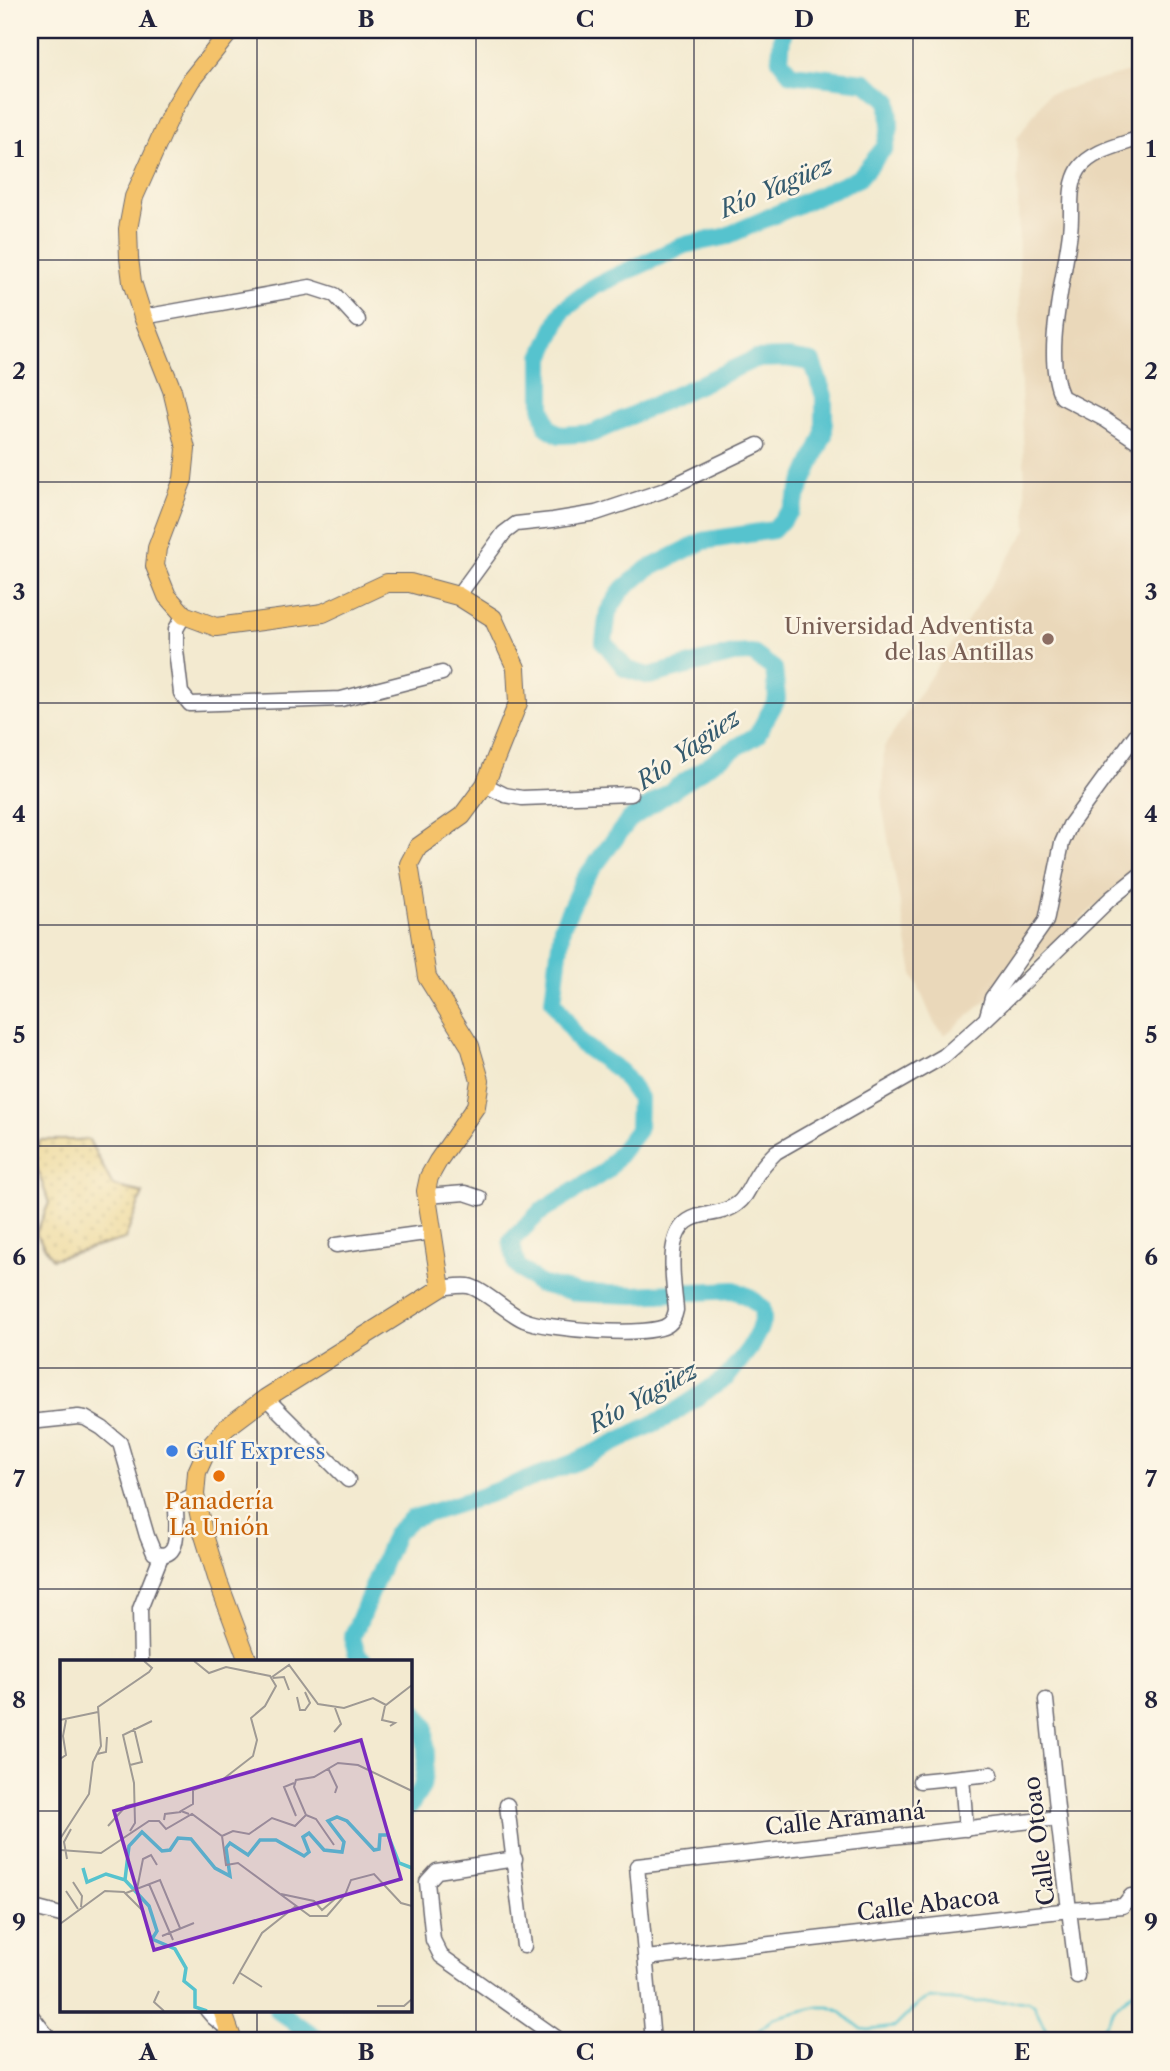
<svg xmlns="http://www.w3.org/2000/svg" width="1170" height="2071" font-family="'Libre Caslon Text',serif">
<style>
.built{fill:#ead8ba}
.sand{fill:url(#sand-dots);stroke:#887e6c;stroke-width:2}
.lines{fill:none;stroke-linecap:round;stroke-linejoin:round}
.stream{stroke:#56c3ce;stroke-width:2.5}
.river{stroke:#56c3ce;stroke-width:18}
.minor-casing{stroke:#6b686f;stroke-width:17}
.major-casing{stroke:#6b686f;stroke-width:20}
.minor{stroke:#fff;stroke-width:14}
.major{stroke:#f4c26a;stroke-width:18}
.grid{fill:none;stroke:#22223b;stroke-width:2;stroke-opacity:0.55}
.education-dot{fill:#8d6e63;stroke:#fcf5e5;stroke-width:2.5}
.shop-dot{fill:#3f7fe0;stroke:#fcf5e5;stroke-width:2.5}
.food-dot{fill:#e8710a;stroke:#fcf5e5;stroke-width:2.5}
.labels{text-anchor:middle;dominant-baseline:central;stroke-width:5;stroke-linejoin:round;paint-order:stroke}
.education-label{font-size:23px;fill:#785e54;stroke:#fcf5e5;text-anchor:end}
.shop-label{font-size:23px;fill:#366cbe;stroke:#fcf5e5;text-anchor:start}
.food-label{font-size:23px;fill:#c56008;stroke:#fcf5e5}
.street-label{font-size:23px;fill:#22223b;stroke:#fcf5e5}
.water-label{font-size:24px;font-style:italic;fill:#345a6e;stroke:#fcf5e5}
.inset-river{fill:none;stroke:#56c3ce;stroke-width:3.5}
.inset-road{fill:none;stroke:#9f9a94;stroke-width:2}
.view{fill:#7b2cbf;fill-opacity:0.15;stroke:#7b2cbf;stroke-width:3.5}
.inset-edge{fill:none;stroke:#22223b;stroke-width:3.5}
.neatline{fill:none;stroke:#22223b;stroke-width:2.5}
.grid-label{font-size:23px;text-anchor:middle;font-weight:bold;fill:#22223b}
</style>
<defs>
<pattern id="sand-dots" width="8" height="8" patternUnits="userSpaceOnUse" patternTransform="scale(1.75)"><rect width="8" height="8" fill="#eeda9e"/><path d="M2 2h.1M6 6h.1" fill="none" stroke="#ccbb89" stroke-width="1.8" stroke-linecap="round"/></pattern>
</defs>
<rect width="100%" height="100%" fill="#fcf5e5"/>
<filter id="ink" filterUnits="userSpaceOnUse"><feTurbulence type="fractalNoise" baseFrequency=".0143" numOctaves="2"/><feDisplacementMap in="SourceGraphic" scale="14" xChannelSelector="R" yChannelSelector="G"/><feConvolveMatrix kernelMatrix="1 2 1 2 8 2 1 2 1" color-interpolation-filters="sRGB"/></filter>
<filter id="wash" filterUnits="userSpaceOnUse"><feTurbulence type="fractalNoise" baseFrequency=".00686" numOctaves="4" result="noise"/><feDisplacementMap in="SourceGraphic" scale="28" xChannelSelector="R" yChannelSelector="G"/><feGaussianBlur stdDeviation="1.57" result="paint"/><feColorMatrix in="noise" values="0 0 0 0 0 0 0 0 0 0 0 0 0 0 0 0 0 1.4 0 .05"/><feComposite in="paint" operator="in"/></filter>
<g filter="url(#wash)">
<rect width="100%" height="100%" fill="#f3ead0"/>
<path class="built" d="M1140 69V867L1029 965 945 1035 934 1023 913 974 882 805 884 747 1027 530 1021 389 1017 138 1048 94Z"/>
<path class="sand" d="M39 1140H89L113 1186 143 1193 125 1239 52 1259 36 1233 49 1203 33 1156Z"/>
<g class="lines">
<g class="stream">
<path d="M747 2041 773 2018 818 2007H830L839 2011 862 2029 868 2030 895 2027 918 2004 930 1998 976 2002 1028 2001 1034 2005 1051 2041"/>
<path d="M1094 2041C1112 2018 1110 2003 1140 1989"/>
</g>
<g class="river">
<path d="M364 1661 357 1654 352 1638 395 1534 411 1519 483 1496 573 1463 669 1416 727 1377 749 1349 759 1330 763 1318 762 1308 751 1298 734 1290 635 1295 580 1293 539 1284 517 1266 511 1241 539 1213 606 1171 638 1130 639 1098 620 1071 580 1043 553 1001 562 927 583 881 629 820 719 758 757 735 777 699 774 669 752 653 733 654 649 676 626 669 604 642 608 612 621 591 646 570 703 541 773 530 791 510 824 435V396L812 362 787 358 755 359 593 433 560 435 547 427 542 406V357L563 310 595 286 684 245 724 237 859 178 885 147 890 127 889 100 865 82 791 74 780 60 782 36 785 30"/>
<path d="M410 1705 425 1726 426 1759 422 1787 410 1806"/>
<path d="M277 2010 320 2041"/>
</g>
</g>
</g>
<g filter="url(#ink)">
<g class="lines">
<g class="minor-casing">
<g id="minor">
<path d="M1140 138C1121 145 1091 151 1079 169 1067 188 1073 212 1070 232 1065 277 1042 356 1062 397L1104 419 1140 443"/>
<path d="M143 317 310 287 335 295 358 320"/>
<path d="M458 596 504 533 516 524 553 520 596 513 662 491 758 445"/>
<path d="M184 615 176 629V650L181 693 190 704 341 699 442 673"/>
<path d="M485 785 505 795 522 798 631 794"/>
<path d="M987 1016 992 998 1046 921 1062 843 1070 825 1140 729"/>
<path d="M427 1196 465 1193 480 1198"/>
<path d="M336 1245 433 1232"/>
<path d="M441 1288C450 1287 460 1285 468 1286 482 1288 509 1314 524 1320 544 1329 653 1339 669 1324 673 1321 675 1315 676 1310 674 1282 662 1228 696 1217 709 1213 726 1213 737 1204 747 1197 751 1183 758 1173 763 1165 769 1159 776 1152L944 1056 987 1018 1110 899 1140 875"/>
<path d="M266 1398 348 1480"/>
<path d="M30 1422 78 1417 85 1418 102 1428 120 1443 147 1536 154 1553C182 1563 176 1524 176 1507L181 1501 195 1495"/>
<path d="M141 1661 140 1609 161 1556"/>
<path d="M1046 1700 1058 1818 1077 1976"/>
<path d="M962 1777 966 1829"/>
<path d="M920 1781 991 1774"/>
<path d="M507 1805 524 1946"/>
<path d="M515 1859 437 1871 427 1882 433 1940 441 1956 561 2041"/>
<path d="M30 1907 61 1915"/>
<path d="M646 1958 1070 1910 1123 1906 1131 1896"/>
<path d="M207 2010 213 2017 228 2029"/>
<path d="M30 2014 51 2041"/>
<path d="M653 2041 637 1866 1058 1818"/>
</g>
</g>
<g class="major-casing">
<g id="major">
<path d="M231 30 191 80 172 112 134 197 128 229 129 258 132 282 143 317 172 390 186 449 183 479 157 548 155 566 167 596 184 615 216 627 323 613 387 583H410L458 596 493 618 516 668 518 703 485 785 462 816 418 847 409 864 427 977 470 1046 480 1080 476 1106 438 1161 429 1177 426 1191 441 1288 266 1398 226 1428 207 1450 197 1472 195 1495 203 1532 218 1581 248 1661"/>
<path d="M222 2010 233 2041"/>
</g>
</g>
<use href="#minor" class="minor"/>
<use href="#major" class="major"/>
</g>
</g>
<path class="grid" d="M257 30V1661M476 30V2041M694 30V2041M913 30V2041M30 260H1140M30 482H1140M30 703H1140M30 925H1140M30 1146H1140M30 1368H1140M30 1589H1140M30 1811H61M410 1811H1140M257 2010V2041"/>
<circle class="education-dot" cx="1048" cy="639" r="7"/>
<circle class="shop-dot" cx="172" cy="1451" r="7"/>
<circle class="food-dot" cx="219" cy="1476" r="7"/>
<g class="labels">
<g class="education-label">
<text x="1034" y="626">Universidad Adventista<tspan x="1034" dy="26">de las Antillas</tspan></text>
</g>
<g class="shop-label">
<text x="186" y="1451">Gulf Express</text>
</g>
<g class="food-label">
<text x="219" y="1501">Panadería<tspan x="219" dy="26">La Unión</tspan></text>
</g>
<g class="street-label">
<text transform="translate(845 1819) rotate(-6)">Calle Aramaná</text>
<text transform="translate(1039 1841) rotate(-97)">Calle Otoao</text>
<text transform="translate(928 1904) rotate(-7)">Calle Abacoa</text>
</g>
<g class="water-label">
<text transform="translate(776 187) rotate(-23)">Río Yagüez</text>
<text transform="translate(688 749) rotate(-35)">Río Yagüez</text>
<text transform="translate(643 1397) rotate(-29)">Río Yagüez</text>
</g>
</g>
<g transform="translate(60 1660)">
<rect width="352" height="352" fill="#f3ead0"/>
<path class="inset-river" d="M23 208 27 222 46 214 65 220 69 186 82 172 102 191 110 190 118 178 131 179 155 208 170 216 166 188 170 183 188 195 200 180H216L244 196 249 192 243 177 249 173 264 190 282 192 284 182 268 161 277 157 287 161 314 190 319 189 320 175H328L339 203 352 208M65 220 89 246 97 271 92 279 115 289 126 308 124 321 135 330V347L147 351"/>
<path class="inset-road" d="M212 17 229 5 258 44 284 48 313 38 326 45 352 25M213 18 224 17 229 30M237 37 240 50H245L250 43 245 32M325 46 322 60 335 63 330 66M0 60 38 52M274 72 281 64 275 48M37 94 46 92 47 77M0 99 6 95 3 76 6 60M70 105 82 102 74 68M268 108 277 127 275 133M234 123 224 127 236 156M129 154 121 151 133 144V130L162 120 193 96 197 80 191 58 205 46 216 26 210 16 166 7 149 13 134 1M246 155 256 159 274 185M104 160 105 154 121 152M48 166 66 146 75 144M70 171 75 163 74 123 63 75 92 61M162 176 166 205 178 203 250 256H267L285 235 291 220 314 214 341 243 352 246M0 179 29 134 33 102 41 86 38 47 89 12 92 8 84 1M0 190 41 193 89 161H99L106 169 132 154 162 176 173 171 189 174 212 158 235 166 246 155 234 127 236 120 254 117 278 103 298 105 352 131M7 199 4 182 11 169M13 222 22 236 21 247M89 224 113 280M77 229 83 199 91 195 97 205M6 231 18 249M66 233 100 220 120 268M221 234 254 241 262 250 275 239M0 264 45 231 64 232 84 252M102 276 134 263M180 313 202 327M173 324 202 273 236 246M99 331 94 342 104 351M317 346H344L352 339"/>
<path class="view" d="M301 80 341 219 94 290 54 151Z"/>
<rect width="352" height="352" class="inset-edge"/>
</g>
<rect width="1170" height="2071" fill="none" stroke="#fcf5e5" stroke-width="77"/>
<rect x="38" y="38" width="1094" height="1994" class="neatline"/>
<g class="grid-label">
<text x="148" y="27">A</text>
<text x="366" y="27">B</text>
<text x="585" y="27">C</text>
<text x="804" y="27">D</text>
<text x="1022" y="27">E</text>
<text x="19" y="157">1</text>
<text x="1151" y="157">1</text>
<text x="19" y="379">2</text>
<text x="1151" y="379">2</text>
<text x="19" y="600">3</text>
<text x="1151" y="600">3</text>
<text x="19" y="822">4</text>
<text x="1151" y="822">4</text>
<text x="19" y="1043">5</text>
<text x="1151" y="1043">5</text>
<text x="19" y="1265">6</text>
<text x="1151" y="1265">6</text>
<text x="19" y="1487">7</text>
<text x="1151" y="1487">7</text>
<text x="19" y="1708">8</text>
<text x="1151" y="1708">8</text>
<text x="19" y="1930">9</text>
<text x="1151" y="1930">9</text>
<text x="148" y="2060">A</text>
<text x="366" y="2060">B</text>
<text x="585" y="2060">C</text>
<text x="804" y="2060">D</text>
<text x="1022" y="2060">E</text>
</g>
</svg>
